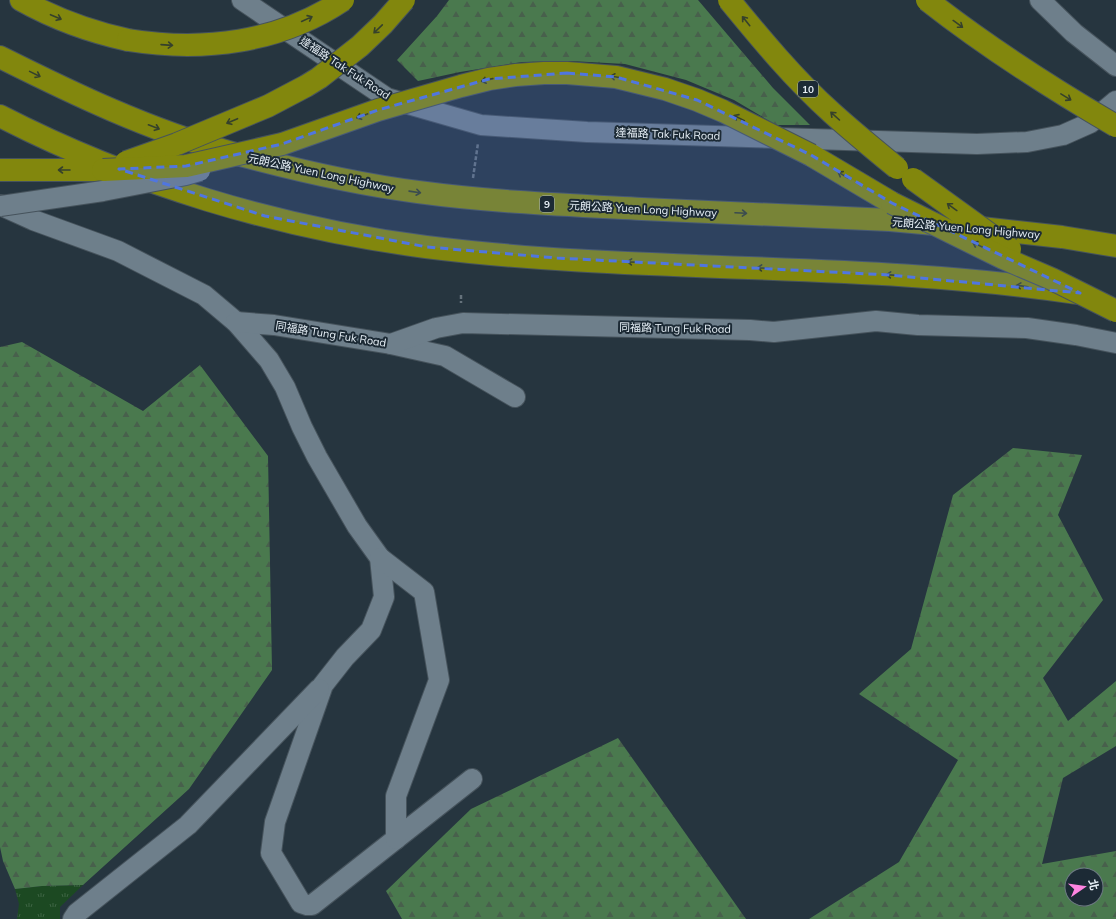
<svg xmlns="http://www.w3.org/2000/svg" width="1116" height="919" font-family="Mulish,'Noto Sans TC',sans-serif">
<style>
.grass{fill:url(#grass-tufts)}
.forest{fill:url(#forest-firs);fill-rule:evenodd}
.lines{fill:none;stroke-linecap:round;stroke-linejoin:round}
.minor-casing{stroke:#46535c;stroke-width:22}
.highway-casing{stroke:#46535c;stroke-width:24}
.path{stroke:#65727b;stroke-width:2.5;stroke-dasharray:4 2;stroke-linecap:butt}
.minor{stroke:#6e7f8b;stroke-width:20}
.highway{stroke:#82870d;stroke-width:22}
.minor-bridge-casing{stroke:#46535c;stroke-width:22;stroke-linecap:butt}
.highway-bridge-casing{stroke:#46535c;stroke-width:24;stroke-linecap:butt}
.minor-bridge{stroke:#6e7f8b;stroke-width:20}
.highway-bridge{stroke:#82870d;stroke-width:22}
.oneway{stroke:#36412b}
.marked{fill:#5076e0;fill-opacity:0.2;stroke:#5076e0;stroke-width:3;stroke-dasharray:8 5;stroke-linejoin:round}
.labels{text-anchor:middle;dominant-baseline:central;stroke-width:4;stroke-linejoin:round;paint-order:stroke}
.shield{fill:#1c2a35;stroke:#aab5bd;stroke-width:1}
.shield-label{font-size:10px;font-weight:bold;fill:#e7f0f7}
.street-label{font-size:11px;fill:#e7f0f7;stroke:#1c2a35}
</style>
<defs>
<pattern id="grass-tufts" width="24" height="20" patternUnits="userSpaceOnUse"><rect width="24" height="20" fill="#1c4922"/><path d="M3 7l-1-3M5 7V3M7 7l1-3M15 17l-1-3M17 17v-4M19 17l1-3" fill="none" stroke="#3d6443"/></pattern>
<pattern id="forest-firs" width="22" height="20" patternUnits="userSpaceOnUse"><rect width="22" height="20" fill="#4a794e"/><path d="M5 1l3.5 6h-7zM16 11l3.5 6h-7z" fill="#48604c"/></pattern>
</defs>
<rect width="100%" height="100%" fill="#26353f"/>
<path class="grass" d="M83 885 60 907V919H17L19 904 15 889 42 886Z"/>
<g class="forest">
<path d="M449 0H698L773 88 810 125H776L734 100 686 80 625 64 571 61 522 62 460 72 418 81 397 60 437 16Z"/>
<path d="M22 342 143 411 200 365 268 456 272 670 189 789 83 885 42 886 15 889 3 861 0 847V347Z"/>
<path d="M1013 448 1082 455 1058 515 1103 600 1043 678 1068 721 1116 681V746L1063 778 1042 864 1116 851V919H809L899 862 958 760 859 694 911 649 953 495ZM1072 875H1096V899H1072Z"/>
<path d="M618 738 746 919H402L386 891 471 809Z"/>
</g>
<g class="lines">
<g class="minor-casing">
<g id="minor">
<path d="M242 0 387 98 481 125 587 132 977 144 1027 142 1063 135 1090 123 1116 101"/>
<path d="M1040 0 1074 33 1116 66"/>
<path d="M0 205 33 220 118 251 204 295 236 322 269 360 285 387 302 427 317 457 357 526 380 558 384 597 371 630 345 657 323 685 275 822 271 853 301 903 307 905H312L472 779"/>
<path d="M236 322 274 325 391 344 445 356 515 397"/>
<path d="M391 344 436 328 463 323 750 330 774 332 876 321 918 325 1027 328 1076 335 1116 343"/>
<path d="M380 558 424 592 439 680 396 796V839"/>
<path d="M73 919 77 913 188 825 319 689"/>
</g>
</g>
<g class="highway-casing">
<g id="highway">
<path d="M21 0C55 19 91 32 128 40"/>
<path d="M0 57C74 94 149 130 229 152 291 169 354 184 418 192 492 202 567 205 642 209 725 213 808 217 890 220L934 224"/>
<path d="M0 116C132 184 279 228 426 247 642 274 862 261 1077 293"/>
<path d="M811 155 892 203"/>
<path d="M0 170H103"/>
<path d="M972 227 1062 237 1116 246"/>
</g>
</g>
<g class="path">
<path d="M473 178 478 143"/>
<path d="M461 295V303"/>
</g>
<use href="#minor" class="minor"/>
<use href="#highway" class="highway"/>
<g class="minor-bridge-casing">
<path id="minor-bridge" d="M0 206 103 191 186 175 200 171"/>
</g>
<g class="highway-bridge-casing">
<g id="highway-bridge">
<path d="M729 0C761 39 794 79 832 113 853 132 875 150 897 168"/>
<path d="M927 0C987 47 1051 88 1116 126"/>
<path d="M128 40C203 52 279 43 343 0"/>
<path d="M126 162 177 144 268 106 306 86 319 78 360 46 383 24 404 0"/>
<path d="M103 170 186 166 282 144 378 110 461 86 489 79 516 75 544 73H567L616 77 665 89 697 100 723 111 811 155"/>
<path d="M913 179 1010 249"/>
<path d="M892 203 1003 258 1052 279 1116 311"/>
</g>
</g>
<use href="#minor-bridge" class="minor-bridge"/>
<use href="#highway-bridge" class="highway-bridge"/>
</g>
<defs><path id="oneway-shaft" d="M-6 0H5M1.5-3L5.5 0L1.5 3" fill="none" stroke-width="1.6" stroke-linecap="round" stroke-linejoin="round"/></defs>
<g class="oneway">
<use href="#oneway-shaft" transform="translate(56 17) rotate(23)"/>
<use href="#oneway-shaft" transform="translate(307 19) rotate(-25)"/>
<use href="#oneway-shaft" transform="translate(746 21) rotate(-129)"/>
<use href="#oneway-shaft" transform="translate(958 24) rotate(36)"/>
<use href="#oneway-shaft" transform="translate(378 29) rotate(136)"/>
<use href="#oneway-shaft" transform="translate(167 45) rotate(4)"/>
<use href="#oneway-shaft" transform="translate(35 74) rotate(26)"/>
<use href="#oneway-shaft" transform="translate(616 77) rotate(-171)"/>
<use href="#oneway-shaft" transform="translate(487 80) rotate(167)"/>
<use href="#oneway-shaft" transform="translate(1066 97) rotate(31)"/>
<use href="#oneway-shaft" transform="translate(362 116) rotate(160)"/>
<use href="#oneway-shaft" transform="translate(835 116) rotate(-138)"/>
<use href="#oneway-shaft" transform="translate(739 118) rotate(-154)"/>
<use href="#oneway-shaft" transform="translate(232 121) rotate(157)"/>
<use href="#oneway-shaft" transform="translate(154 127) rotate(21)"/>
<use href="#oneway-shaft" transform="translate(64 170) rotate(-180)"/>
<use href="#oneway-shaft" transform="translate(843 175) rotate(-149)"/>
<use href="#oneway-shaft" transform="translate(415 192) rotate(8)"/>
<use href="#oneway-shaft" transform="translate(952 207) rotate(-144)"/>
<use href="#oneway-shaft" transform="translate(741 213) rotate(3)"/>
<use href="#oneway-shaft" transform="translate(978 245) rotate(-154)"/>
<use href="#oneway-shaft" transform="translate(633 262) rotate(-177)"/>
<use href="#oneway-shaft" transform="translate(763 268) rotate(-177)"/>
<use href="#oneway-shaft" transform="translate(892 275) rotate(-176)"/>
<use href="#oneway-shaft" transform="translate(1022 286) rotate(-173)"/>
</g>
<path class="marked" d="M567 73 616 77 697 100 811 155 892 203 1080 293 889 275 557 258 427 247 265 216 119 169 186 166 282 144 378 110 489 79Z"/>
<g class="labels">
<g class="shield">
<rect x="798" y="81" width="20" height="16" rx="3"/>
<rect x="540" y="196" width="14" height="16" rx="3"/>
</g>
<g class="shield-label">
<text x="808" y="89">10</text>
<text x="547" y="204">9</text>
</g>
<g class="street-label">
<text transform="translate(345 68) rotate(33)">達福路 Tak Fuk Road</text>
<text transform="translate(668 134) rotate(2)">達福路 Tak Fuk Road</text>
<text transform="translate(321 173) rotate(12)">元朗公路 Yuen Long Highway</text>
<text transform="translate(643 209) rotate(3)">元朗公路 Yuen Long Highway</text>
<text transform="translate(966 228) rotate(5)">元朗公路 Yuen Long Highway</text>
<text transform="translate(675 328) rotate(1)">同福路 Tung Fuk Road</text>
<text transform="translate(331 334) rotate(9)">同福路 Tung Fuk Road</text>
</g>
</g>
<g transform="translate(1084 887) rotate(77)"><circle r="19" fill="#1c2a35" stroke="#6d7983"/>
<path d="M0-3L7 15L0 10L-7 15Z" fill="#fe85e0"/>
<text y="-6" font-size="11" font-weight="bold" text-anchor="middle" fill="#e7f0f7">北</text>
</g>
</svg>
